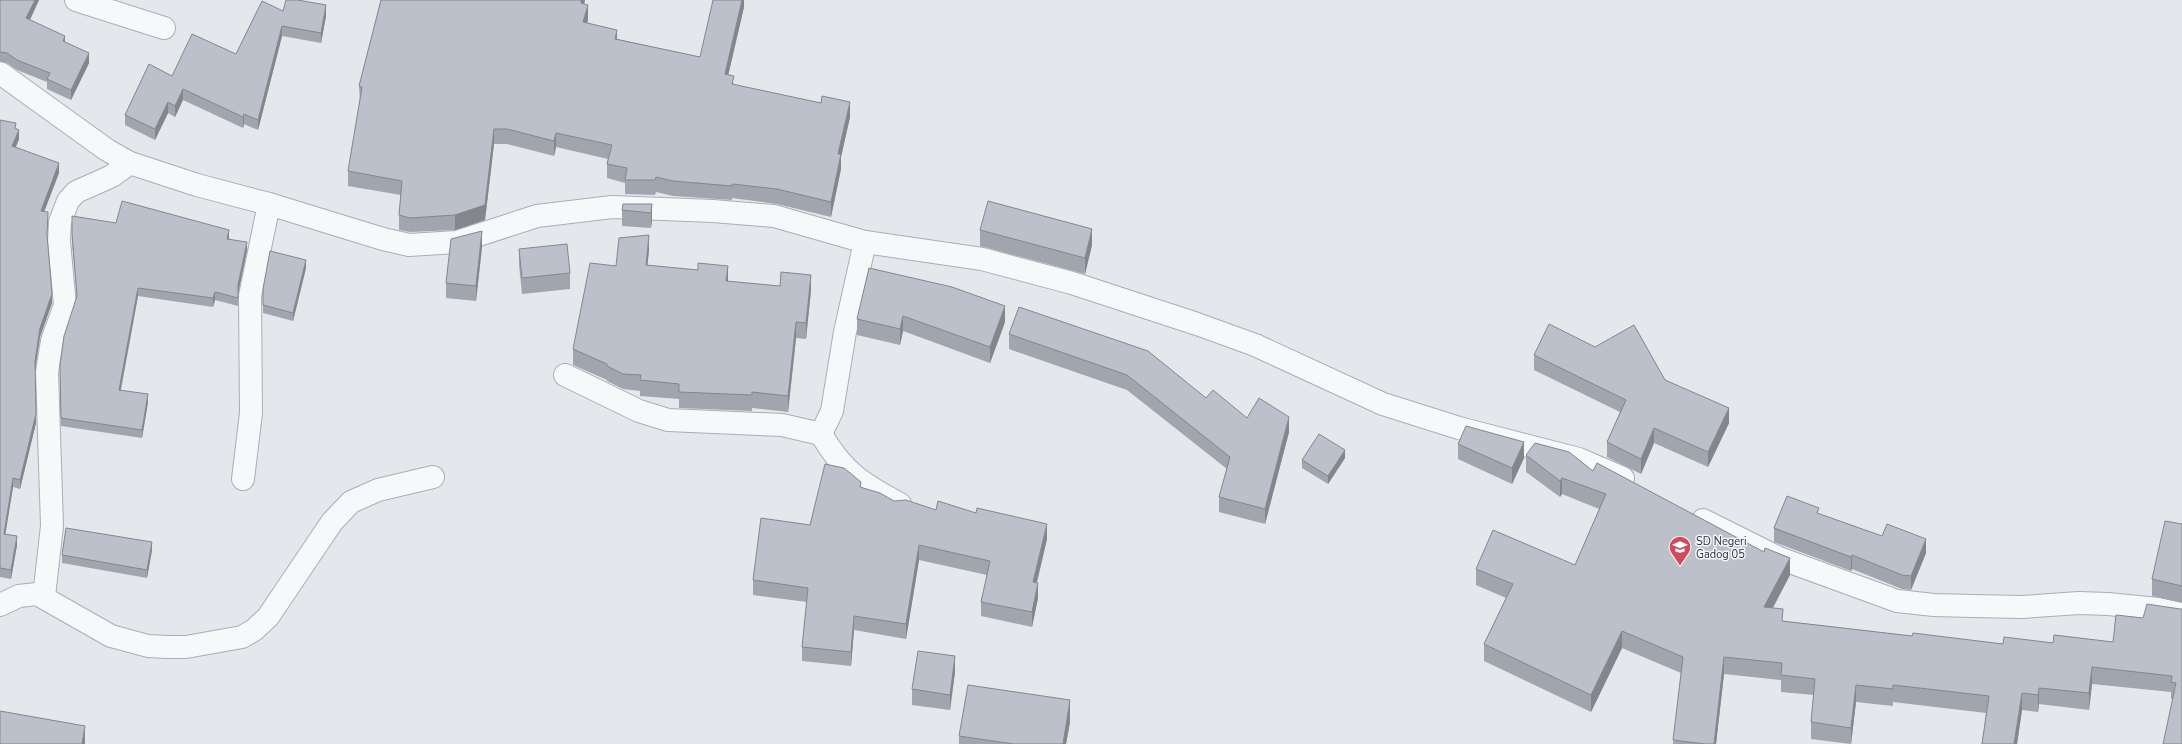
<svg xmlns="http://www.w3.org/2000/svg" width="2182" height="744" font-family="'Nunito Sans',sans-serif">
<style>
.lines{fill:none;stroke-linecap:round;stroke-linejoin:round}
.street-casing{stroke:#a9aeb7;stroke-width:24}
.street{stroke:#f7f8fa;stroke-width:22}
.wall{fill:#a1a5ae}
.shaded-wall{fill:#83868d}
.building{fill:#bbc0ca;stroke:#83868d}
.labels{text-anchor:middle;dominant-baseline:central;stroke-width:3;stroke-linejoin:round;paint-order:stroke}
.poi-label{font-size:11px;fill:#2b3445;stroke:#f4f6f9;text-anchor:start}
</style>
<rect width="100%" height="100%" fill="#e4e7ec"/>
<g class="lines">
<g class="street-casing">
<g id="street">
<path d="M76 0 164 28"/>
<path d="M0 73 107 150 130 163 197 185 269 204 383 239 409 245 457 242 537 216 612 207 713 211 774 216 865 242 982 259 1072 283 1197 324 1255 345 1383 404 1459 428 1579 459 1623 478"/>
<path d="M565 375 639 411 668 420 782 425 821 434 832 411 845 332 865 242"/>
<path d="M821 434C843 472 862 484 900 504"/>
<path d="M243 479 251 413 250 296 269 204"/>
<path d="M1703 520 1779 558 1897 601 1934 605 1972 606 2022 607 2079 603 2108 604 2158 609 2182 614"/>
<path d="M44 596 52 526 47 372 52 341 65 305 59 242 60 222 68 201 76 192 112 176 130 163"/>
<path d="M0 605 19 596 37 594 111 636 148 646 167 647H186L242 637 254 630 268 617 332 522 351 502 378 490 433 477"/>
</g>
</g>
<use href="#street" class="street"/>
</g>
<g class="wall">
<path d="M0 0H39L30 20 65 43 89 63 71 100 47 89V82L17 70 7 63 0 62Z"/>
<path d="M381 0H585L584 4 588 20 587 23 617 39 700 57 744 0V7L728 75 734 84 850 117 841 157V169L831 217 777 204 732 198V200L673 196 656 192 655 195 625 194V183L607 178V164L608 159 556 147 554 156 507 144H494L485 220 455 230 410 232 399 230V215L401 195 348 186V171L360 101 359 86Z"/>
<path d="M283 11 326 16 321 43 282 36 258 130 244 124 243 128 183 100 175 117 168 113 155 140 125 125V115L172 76 236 54Z"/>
<path d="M0 120 16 129 19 139 16 147 59 173 44 211 48 221 47 237 52 303 40 337 35 369 36 423 20 489 13 487 5 534 17 545 11 579 0 577Z"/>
<path d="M652 204V220L651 228 622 226V210Z"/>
<path d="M116 223 229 239 247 250 238 294V306L215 300 213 307 138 296 121 390 148 402 142 438 61 426 60 373 77 298 72 242V234Z"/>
<path d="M980 230 1092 245 1085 274 980 246Z"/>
<path d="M482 247 476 301 446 298V283Z"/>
<path d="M519 249 570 273V289L522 294 519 265Z"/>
<path d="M649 250 647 265 728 281 811 290 806 339 796 338 788 412 752 408V411L679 408V399L640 396V391L623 389 607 381V380L573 365V349L616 266Z"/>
<path d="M306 268 293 321 263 313V289Z"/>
<path d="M869 268 1005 322 990 363 903 331 900 345 857 335V319Z"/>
<path d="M1009 334 1206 398 1247 418 1289 432 1265 524 1219 512V497L1227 469 1127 390 1009 349Z"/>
<path d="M1595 347 1665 380 1729 423 1708 467 1654 443 1641 474 1607 457V442L1620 412 1534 370V355Z"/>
<path d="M1458 444 1524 458 1512 484 1458 459Z"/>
<path d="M1526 455 1593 471 1790 575 1773 608 1783 621 1912 636 2003 644 2113 642 2143 618 2180 609 2182 744 2173 699H2171V692L2092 684 2089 710 2039 704 2038 712 2022 710 2017 744H1982L1986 713 1893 702V706L1856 702 1851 744 1811 739V722L1814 695 1781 692V680L1724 674 1716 744H1673L1681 673 1622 648 1591 712 1484 661V644L1506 598 1476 585V569L1575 565 1599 509 1562 494 1560 497 1526 472Z"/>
<path d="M1345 458 1328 484 1302 468V460Z"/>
<path d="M861 487 894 501 936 510 1047 539 1037 583 1038 598 1032 627 981 616V602L987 575 919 560 906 639 854 630 851 666 802 661V647L807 602 753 595V580L810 525Z"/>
<path d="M1819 514 1926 553 1911 590 1902 589 1852 569 1851 571 1774 542V528Z"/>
<path d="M2182 524V603L2152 596V579Z"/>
<path d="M152 550 147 578 62 563V555Z"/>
<path d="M955 672 950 710 912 705V689Z"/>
<path d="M1070 722 1066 744H959V736Z"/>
</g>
<g class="shaded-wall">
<path d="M35 0H39L26 28V18Z"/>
<path d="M581 0H585L581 18Z"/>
<path d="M742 0H744V7L725 89V74Z"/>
<path d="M326 5V16L321 43V33Z"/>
<path d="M588 5V20L583 37V22Z"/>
<path d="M282 26V36L258 130V120Z"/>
<path d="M617 30V45L615 39Z"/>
<path d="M65 36V46L63 41Z"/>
<path d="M89 53V63L71 100V90Z"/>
<path d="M183 89V100L175 117V106Z"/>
<path d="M168 102V113L155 140V129Z"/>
<path d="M850 102V117L841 157V169L831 217V202L838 154Z"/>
<path d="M244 114V124L243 128V117Z"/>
<path d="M494 129V144L485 220 455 230V215Z"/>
<path d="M19 130V139L12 155V146Z"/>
<path d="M556 133V147L554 156V141Z"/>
<path d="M59 163V173L41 220V211Z"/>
<path d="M652 204V220L651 228V213Z"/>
<path d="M1092 229V245L1085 274V258Z"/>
<path d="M229 230V238L227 247V239Z"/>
<path d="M482 231V247L476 301V286Z"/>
<path d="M649 235V250L646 281V265Z"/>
<path d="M247 242V250L238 294V306V285Z"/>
<path d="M306 260V268L293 321V313Z"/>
<path d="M728 266V282L726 281Z"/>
<path d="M811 275V290L806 339V323Z"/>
<path d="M138 288V296L119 398V390Z"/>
<path d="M215 292V300L213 307V298Z"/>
<path d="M52 294V303L40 337 35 370V361L40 328Z"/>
<path d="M1005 306V322L990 363V347Z"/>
<path d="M903 316V331L900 345V329Z"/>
<path d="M796 322V338L788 412V396Z"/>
<path d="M148 394V402L142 438V430Z"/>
<path d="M1729 408V423L1708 467V452Z"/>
<path d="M36 414V423L20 489V480Z"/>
<path d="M1289 417V432L1265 524V509Z"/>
<path d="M1654 428V443L1641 474V459Z"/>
<path d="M1524 442V458L1512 484V468Z"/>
<path d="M1345 450V458L1328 484V476Z"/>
<path d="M13 478V487L4 543V534Z"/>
<path d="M1562 478V494L1560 497V481Z"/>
<path d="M1047 524V539L1033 597V582Z"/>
<path d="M17 536V545L11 579V570Z"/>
<path d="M1926 539V553L1911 590V576Z"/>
<path d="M152 542V550L147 578V570Z"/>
<path d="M919 545V560L906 639V624Z"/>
<path d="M1852 555V569L1851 571V557Z"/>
<path d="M1790 558V575L1764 624V607Z"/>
<path d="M1038 583V598L1032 627V612Z"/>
<path d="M854 616V630L851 666V652Z"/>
<path d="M1622 631V648L1591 712V695Z"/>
<path d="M955 656V672L950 710V695Z"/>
<path d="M1724 657V674L1716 744H1714Z"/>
<path d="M2092 667V684L2089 710V693Z"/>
<path d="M1856 685V702L1851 744V728Z"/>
<path d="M2039 688V704L2038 712V695Z"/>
<path d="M2022 693V710L2017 744H2014Z"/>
<path d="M1070 700V722L1066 744H1063Z"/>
<path d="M85 726V744H82Z"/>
</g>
<g class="building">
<path d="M0 0H35L26 18 65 36 63 41 89 53 71 90 47 79 50 73 17 60 7 53 0 52Z"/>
<path d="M286 0H298L326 5 321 33 282 26 258 120 244 114 243 117 183 89 175 106 168 102 155 129 125 115 149 64 172 76 192 34 236 54 262 1 283 11Z"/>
<path d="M381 0H581V3L588 5 583 22 617 30 615 39 700 57 713 0H742L725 74 734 76 732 84 821 103 822 96 850 102 838 154H841L831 202 777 189 732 184V186L673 181 656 177 655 180H625L627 168 607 164 612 145 556 133 554 141 507 129H494L485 205 455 215 410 218 399 215 402 181 348 171 362 87 359 86Z"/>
<path d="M0 120 16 123 15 128 19 130 12 146 59 163 41 211 48 212 47 234 52 294 40 328 35 361 36 414 20 480 13 478 4 534 17 536 11 570 0 568Z"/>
<path d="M122 201 229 230 227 239 247 242 238 285V298L215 292 213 298 138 288 119 390 148 394 142 430 61 418 60 365 64 336 77 296 72 234V216L116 223Z"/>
<path d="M988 201 1092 229 1085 258 980 230Z"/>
<path d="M623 204H652L651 213 622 210Z"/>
<path d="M482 231 476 286 446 283 451 239Z"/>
<path d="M649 235 646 265 698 270V263L728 266 726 281 780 286 781 272 811 275 806 323 796 322 788 396 752 392V395L679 392V384L640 380 641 375 623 374 607 366V364L573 349 590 263 616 266 619 238Z"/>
<path d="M567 244 570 273 522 278 519 249Z"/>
<path d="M270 251 306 260 293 313 263 305V289Z"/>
<path d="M869 268 952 287 1005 306 990 347 903 316 900 329 857 319Z"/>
<path d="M1019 307 1148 351 1206 398 1213 390 1247 418 1259 398 1289 417 1265 509 1219 497 1230 457 1127 375 1009 334Z"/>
<path d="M1549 324 1595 347 1634 325 1665 380 1729 408 1708 452 1654 428 1641 459 1607 442 1626 400 1534 355Z"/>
<path d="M1466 426 1524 442 1512 468 1458 444Z"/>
<path d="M1319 434 1345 450 1328 476 1302 460Z"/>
<path d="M1535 443 1569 452 1593 471 1597 463 1764 552 1765 548 1790 558 1764 607 1783 609 1782 621 1912 636 1913 633 2003 644 2004 637 2053 643 2054 635 2113 642 2116 615 2143 618 2147 604 2180 609H2182V744H2163L2176 683 2171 682 2172 676 2092 667 2089 693 2039 688 2038 695 2022 693 2014 744H1982L1989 696 1893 685V689L1856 685 1851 728 1811 722 1815 679 1781 675 1782 663 1724 657 1714 744H1705L1673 740 1683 657 1622 631 1591 695 1484 644 1513 584 1476 569 1493 530 1575 565 1606 494 1562 478 1560 481 1526 455Z"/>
<path d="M825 464 844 468 861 482 860 487 880 493 894 501 906 500 936 510 938 501 976 513 977 508 1047 524 1033 582 1038 583 1032 612 981 602 990 561 919 545 906 624 854 616 851 652 802 647 808 588 753 580 761 518 810 525Z"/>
<path d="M1787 496 1819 508 1817 513 1882 536 1887 524 1926 539 1911 576 1902 575 1852 555 1851 557 1774 528Z"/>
<path d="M2165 521 2182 524V586L2152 579Z"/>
<path d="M66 528 152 542 147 570 62 555Z"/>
<path d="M918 651 955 656 950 695 912 689Z"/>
<path d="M968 685 1070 700 1063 744H1014L959 736Z"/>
<path d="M0 711 85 726 82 744H0Z"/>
</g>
<defs>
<g id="school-pin" transform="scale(1.15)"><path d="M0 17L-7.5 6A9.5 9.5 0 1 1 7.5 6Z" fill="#d1495b" stroke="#f4f6f9"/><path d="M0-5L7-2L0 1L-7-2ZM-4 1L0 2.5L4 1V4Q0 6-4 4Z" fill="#fff"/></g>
</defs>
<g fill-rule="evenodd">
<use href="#school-pin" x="1680" y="547"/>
</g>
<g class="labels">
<g class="poi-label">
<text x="1696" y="541">SD Negeri<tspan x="1696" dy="13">Gadog 05</tspan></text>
</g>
</g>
</svg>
